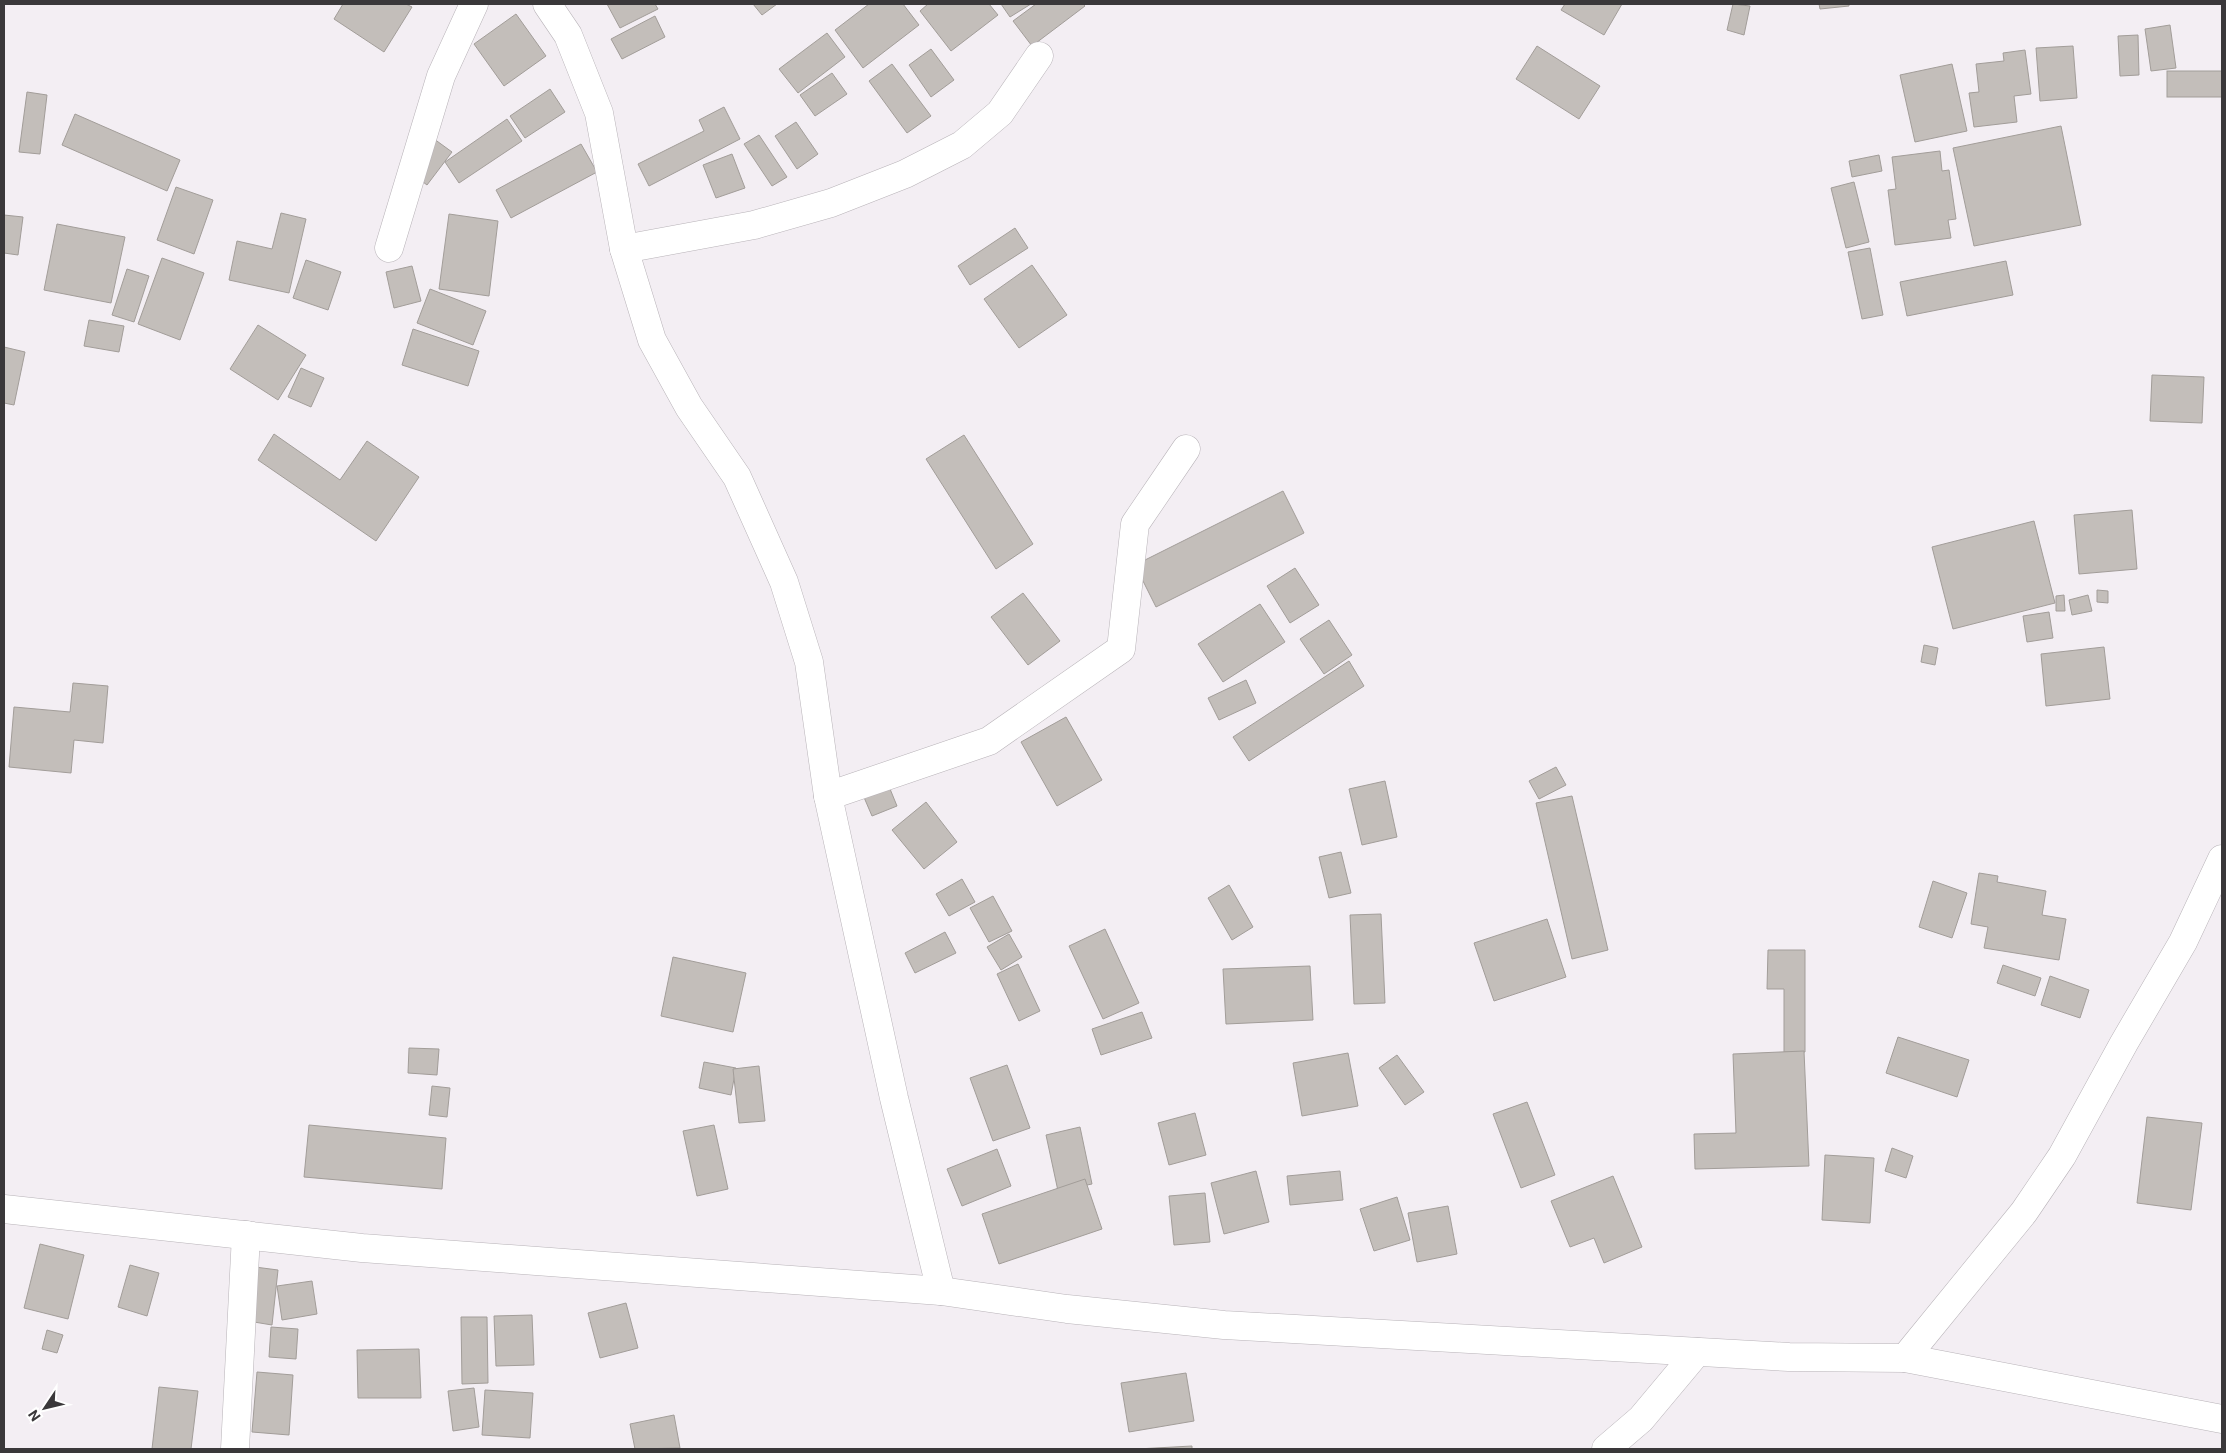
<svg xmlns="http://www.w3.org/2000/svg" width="2226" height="1453" font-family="Roboto,sans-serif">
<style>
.building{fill:#c3beba;stroke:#a29d99}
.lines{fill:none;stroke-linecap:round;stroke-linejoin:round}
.minor-casing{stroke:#b8b3b8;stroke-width:29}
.minor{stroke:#fff;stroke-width:28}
</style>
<rect width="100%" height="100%" fill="#f3eef3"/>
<g class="building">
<path d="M343 4H406L412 7 384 52 334 19Z"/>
<path d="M607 4H655L658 9 620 28Z"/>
<path d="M753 4H777L762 15Z"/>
<path d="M869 4H903L919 25 863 68 835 30Z"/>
<path d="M928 4H989L998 15 951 51 920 11Z"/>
<path d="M1001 4H1031L1010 17Z"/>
<path d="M1036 4H1083L1085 6 1032 46 1013 21Z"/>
<path d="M1565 4H1622L1604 35 1561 10Z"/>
<path d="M1733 4 1750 6 1744 35 1727 30Z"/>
<path d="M1819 4H1849V6L1820 9Z"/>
<path d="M516 14 546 56 504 86 474 44Z"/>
<path d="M655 16 665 37 622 59 611 39Z"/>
<path d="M2170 25 2176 68 2151 71 2145 29Z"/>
<path d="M827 33 845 57 798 93 779 69Z"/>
<path d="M2138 35 2139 75 2120 76 2118 36Z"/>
<path d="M1537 46 1600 86 1579 119 1516 79Z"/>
<path d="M2073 46 2077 98 2040 101 2036 48Z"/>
<path d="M931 49 954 80 931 97 909 65Z"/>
<path d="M2025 50 2031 94 2014 96 2017 122 1974 127 1969 93 1979 92 1976 64 2004 61 2003 53Z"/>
<path d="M892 64 931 116 907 133 869 81Z"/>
<path d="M1952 64 1967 131 1915 142 1900 75Z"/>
<rect x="2167" y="71" width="55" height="26"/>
<path d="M832 73 847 94 815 116 800 95Z"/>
<path d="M550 89 565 112 525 138 510 116Z"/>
<path d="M27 92 47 95 40 154 19 152Z"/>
<path d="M724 107 740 139 649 186 638 164 704 131 699 120Z"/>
<path d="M75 114 180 160 167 191 62 145Z"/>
<path d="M507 119 522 141 459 183 445 162Z"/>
<path d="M796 122 818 154 797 169 775 136Z"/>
<path d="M2061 126 2081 225 1974 246 1953 148Z"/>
<path d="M759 135 787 177 772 186 744 144Z"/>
<path d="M430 136 452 152 427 185 406 169Z"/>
<path d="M581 144 597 172 511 218 496 190Z"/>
<path d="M1940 151 1942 171 1949 170 1956 219 1948 220 1951 238 1895 245 1888 190 1896 189 1892 157Z"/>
<path d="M732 154 745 188 716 198 703 165Z"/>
<path d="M1879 155 1882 171 1852 177 1849 161Z"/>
<path d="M1854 182 1869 242 1846 248 1831 188Z"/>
<path d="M176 187 213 200 194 254 157 240Z"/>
<path d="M281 213 306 219 289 293 229 280 237 241 272 249Z"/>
<path d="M449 214 498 221 489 296 439 289Z"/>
<path d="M4 215 23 217 18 255 4 253Z"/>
<path d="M57 224 125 237 111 303 44 290Z"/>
<path d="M1015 228 1028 248 970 285 958 266Z"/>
<path d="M1870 248 1883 315 1862 319 1848 252Z"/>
<path d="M162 258 204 273 180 340 138 324Z"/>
<path d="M306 260 341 272 328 310 293 298Z"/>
<path d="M2006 261 2013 295 1907 316 1900 282Z"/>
<path d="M1032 265 1067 315 1019 348 984 299Z"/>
<path d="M412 266 421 301 394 308 386 272Z"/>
<path d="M127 269 149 276 134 322 112 315Z"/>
<path d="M430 289 486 311 473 345 417 323Z"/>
<path d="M89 320 124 326 119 352 84 346Z"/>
<path d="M258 325 306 355 278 400 230 369Z"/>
<path d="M413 329 479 351 468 386 402 365Z"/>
<path d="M4 347 25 352 14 405 4 403Z"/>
<path d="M301 368 324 378 311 407 288 397Z"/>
<path d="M2152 375 2204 377 2202 423 2150 421Z"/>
<path d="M274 434 340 480 367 441 419 477 376 541 258 460Z"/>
<path d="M964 435 1033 544 996 569 926 459Z"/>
<path d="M1283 491 1304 533 1156 607 1135 565Z"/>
<path d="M2132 510 2137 569 2079 574 2074 515Z"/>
<path d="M2034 521 2055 603 1953 629 1932 547Z"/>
<path d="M1295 568 1319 605 1290 623 1267 586Z"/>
<path d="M2097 590 2108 591V603L2097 602Z"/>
<path d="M1023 593 1060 641 1028 665 991 617Z"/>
<path d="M2064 595 2065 611H2056V596Z"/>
<path d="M2088 595 2092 611 2072 615 2069 600Z"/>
<path d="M1260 604 1285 642 1223 682 1198 644Z"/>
<path d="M2049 612 2053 638 2027 642 2023 616Z"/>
<path d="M1329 620 1352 655 1324 674 1300 639Z"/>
<path d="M1924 645 1938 648 1935 665 1921 662Z"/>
<path d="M2104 647 2110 699 2046 706 2041 654Z"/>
<path d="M1349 661 1364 686 1249 761 1233 737Z"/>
<path d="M1246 680 1256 703 1219 720 1208 698Z"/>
<path d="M73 683 108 686 103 743 74 740 71 773 9 767 14 707 70 712Z"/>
<path d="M1066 717 1102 780 1057 806 1021 742Z"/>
<path d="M1556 767 1566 785 1539 799 1529 781Z"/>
<path d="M1385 781 1397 837 1362 845 1349 789Z"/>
<path d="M888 784 897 806 872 816 863 795Z"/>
<path d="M1572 796 1608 950 1572 959 1536 803Z"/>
<path d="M926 802 957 842 924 869 892 830Z"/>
<path d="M1341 852 1351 893 1329 898 1319 857Z"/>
<path d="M1979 873 1998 876 1997 882 2046 891 2042 915 2066 919 2059 960 1984 948 1988 927 1971 924Z"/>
<path d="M962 879 975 902 949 916 936 894Z"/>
<path d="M1933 881 1967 893 1952 938 1919 927Z"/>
<path d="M1229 885 1253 927 1232 940 1208 898Z"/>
<path d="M993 896 1012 931 989 942 970 908Z"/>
<path d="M1381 914 1385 1003 1354 1004 1350 915Z"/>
<path d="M1547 919 1566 977 1494 1001 1474 943Z"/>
<path d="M1105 929 1139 1003 1103 1019 1069 946Z"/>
<path d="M945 932 956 953 915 973 905 953Z"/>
<path d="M1009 934 1022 957 1001 970 987 947Z"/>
<path d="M1768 950H1805V1052H1784V989H1767Z"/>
<path d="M673 957 746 973 733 1032 661 1016Z"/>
<path d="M1018 964 1040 1011 1019 1021 997 974Z"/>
<path d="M2003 965 2041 978 2035 996 1997 983Z"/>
<path d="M1310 966 1313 1020 1226 1024 1223 969Z"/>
<path d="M2050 976 2089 990 2080 1018 2041 1005Z"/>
<path d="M1142 1012 1152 1038 1101 1055 1092 1029Z"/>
<path d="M1898 1037 1969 1060 1957 1097 1886 1073Z"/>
<path d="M409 1048 439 1049 437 1075 408 1073Z"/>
<path d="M1804 1051 1809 1166 1695 1169 1694 1134 1736 1133 1733 1054Z"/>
<path d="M1348 1053 1358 1106 1302 1116 1293 1063Z"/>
<path d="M1397 1055 1424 1092 1405 1105 1379 1068Z"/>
<path d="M704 1062 736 1068 731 1095 699 1088Z"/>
<path d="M1007 1065 1030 1128 993 1141 970 1078Z"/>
<path d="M759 1066 765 1121 739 1123 733 1069Z"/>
<path d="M432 1086 450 1088 447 1117 429 1115Z"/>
<path d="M1527 1102 1555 1175 1521 1188 1493 1114Z"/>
<path d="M1195 1113 1206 1155 1169 1165 1158 1123Z"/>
<path d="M2147 1117 2202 1123 2191 1210 2137 1203Z"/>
<path d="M309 1125 446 1138 442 1189 304 1177Z"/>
<path d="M714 1125 728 1189 697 1196 683 1131Z"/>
<path d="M1080 1127 1092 1184 1058 1191 1046 1135Z"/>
<path d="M1892 1148 1913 1156 1906 1178 1885 1171Z"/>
<path d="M997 1149 1011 1186 962 1206 947 1169Z"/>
<path d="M1825 1155 1874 1158 1870 1223 1822 1220Z"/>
<path d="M1256 1171 1269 1222 1224 1234 1211 1183Z"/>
<path d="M1340 1171 1343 1200 1290 1205 1287 1176Z"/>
<path d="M1613 1176 1642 1247 1604 1263 1594 1238 1570 1247 1551 1201Z"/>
<path d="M1085 1179 1102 1229 999 1264 982 1214Z"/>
<path d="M1205 1193 1210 1242 1174 1245 1169 1196Z"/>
<path d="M1397 1197 1410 1240 1374 1251 1360 1209Z"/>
<path d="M1448 1206 1457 1254 1417 1262 1408 1213Z"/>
<path d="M40 1244 84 1255 68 1319 24 1308Z"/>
<path d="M130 1265 159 1273 147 1316 118 1307Z"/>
<path d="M255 1267 278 1270 272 1325 248 1321Z"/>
<path d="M312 1281 317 1314 282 1320 277 1286Z"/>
<path d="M626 1303 638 1348 600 1358 588 1313Z"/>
<path d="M532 1315 534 1365 496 1366 494 1316Z"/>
<path d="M461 1317H487L488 1383 462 1384Z"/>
<path d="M271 1327 298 1329 296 1359 269 1357Z"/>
<path d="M47 1330 63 1335 57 1353 42 1349Z"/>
<path d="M419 1349 421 1398H358L357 1350Z"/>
<path d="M257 1372 293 1375 289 1435 252 1432Z"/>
<path d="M1186 1373 1194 1421 1129 1432 1121 1383Z"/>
<path d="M159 1387 198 1391 191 1449H152Z"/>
<path d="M474 1388 479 1427 453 1431 448 1391Z"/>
<path d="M485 1390 533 1393 530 1438 482 1435Z"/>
<path d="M674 1415 680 1448 635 1449 630 1424Z"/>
<path d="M1192 1446V1449H1137Z"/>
</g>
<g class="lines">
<g class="minor-casing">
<g id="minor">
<path d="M547 4 568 35 599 113 624 249 652 340 689 407 737 477 784 582 809 662 828 796 894 1098 941 1291"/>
<path d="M389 248 441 76 474 4"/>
<path d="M624 249 754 225 831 203 905 174 962 145 1000 113 1039 56"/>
<path d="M828 796 989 741 1121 649 1135 524 1186 449"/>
<path d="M4 1209 362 1248 941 1291 1067 1309 1224 1325 1789 1357 1905 1358 2222 1419"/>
<path d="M1905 1358 2024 1212 2062 1156 2124 1043 2183 942 2222 859"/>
<path d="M235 1449 246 1235"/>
<path d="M1606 1449 1641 1419 1697 1352"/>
</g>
</g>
<use href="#minor" class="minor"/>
</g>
<rect width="2226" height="1453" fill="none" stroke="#3a383a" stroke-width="10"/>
<g transform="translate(45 1408) rotate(235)" stroke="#ffffff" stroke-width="4" paint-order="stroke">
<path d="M0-4L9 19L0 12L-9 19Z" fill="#3a383a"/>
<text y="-8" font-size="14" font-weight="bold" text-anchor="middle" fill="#3a383a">N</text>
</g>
</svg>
